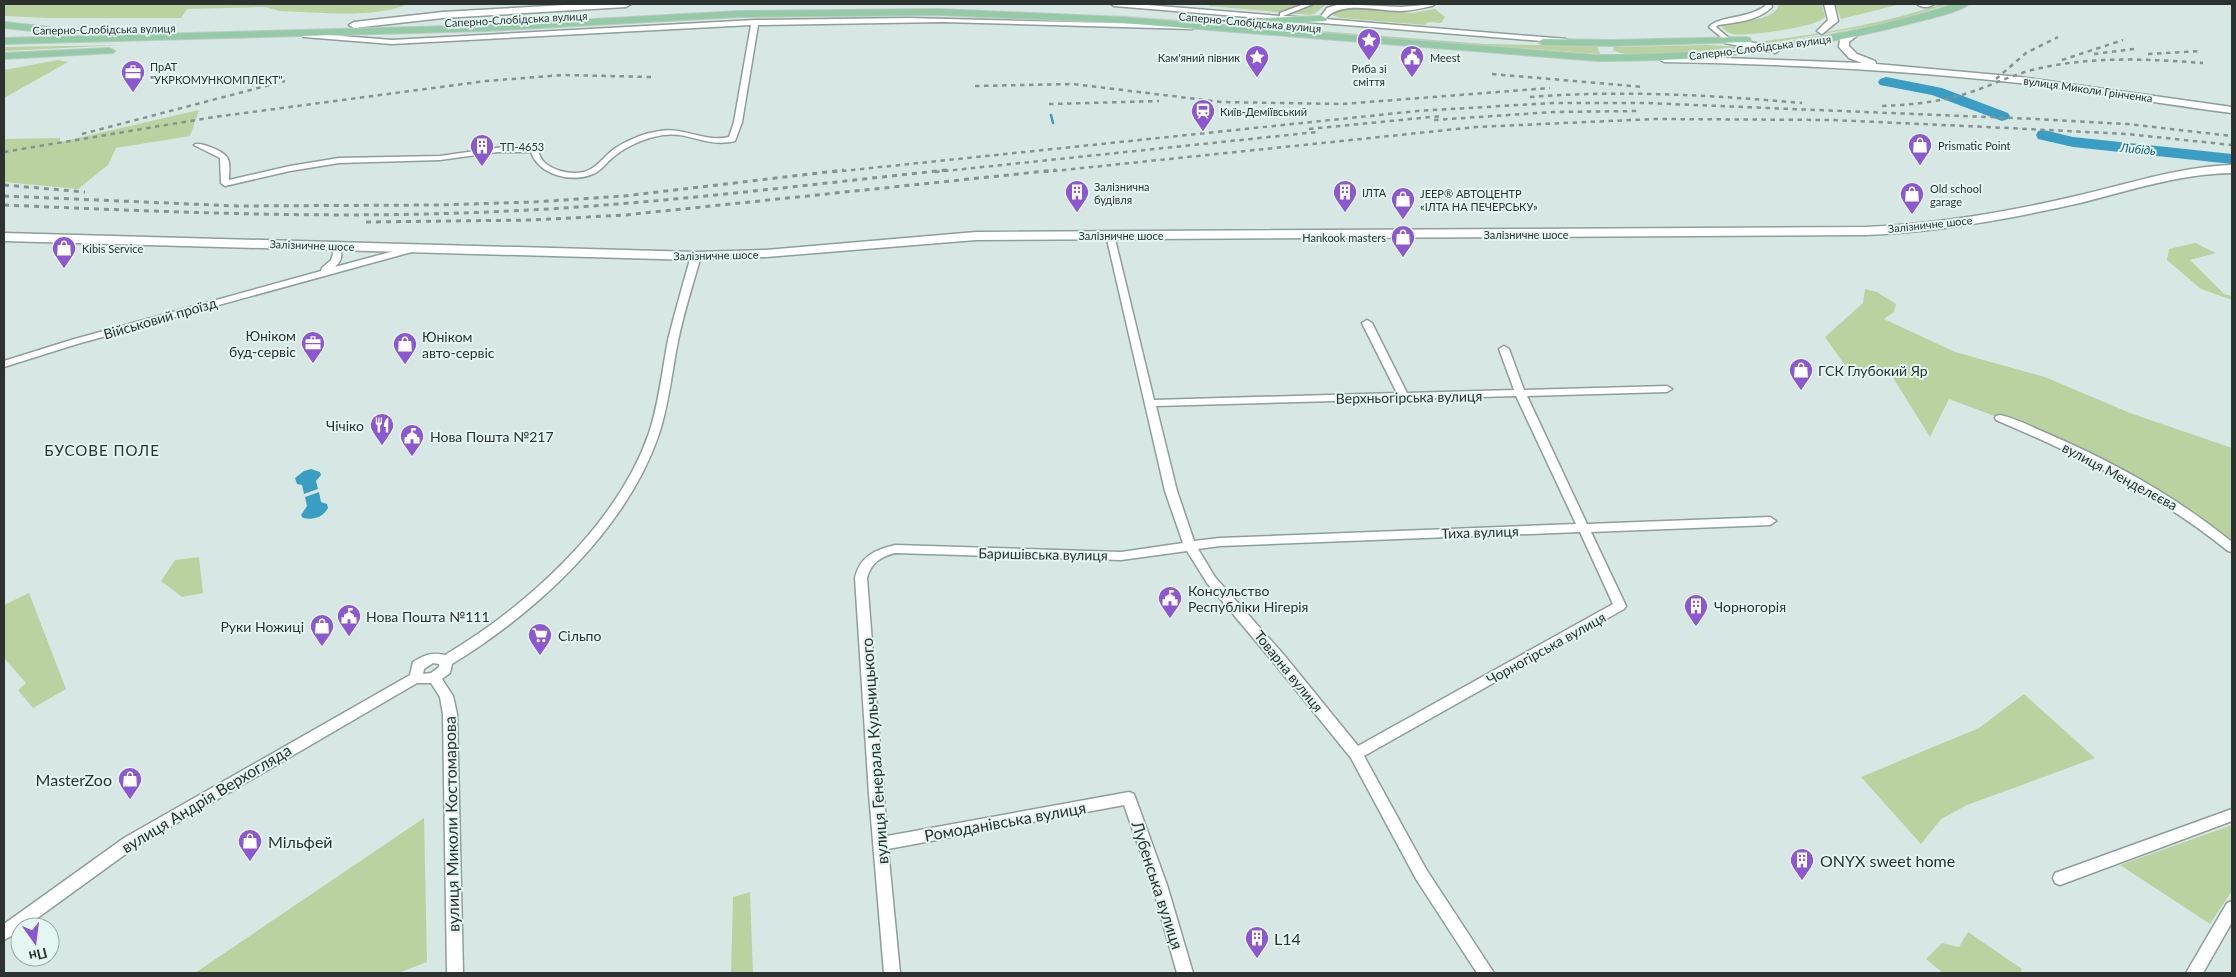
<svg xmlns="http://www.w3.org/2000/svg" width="2236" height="977" font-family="Lato,sans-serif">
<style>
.green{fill:#bad29f}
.water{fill:#3a9ec4}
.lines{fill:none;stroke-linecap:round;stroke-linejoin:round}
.stream{stroke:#3a9ec4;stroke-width:2.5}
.river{fill:#3a9ec4;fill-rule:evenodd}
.street-casing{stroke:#8e9e9a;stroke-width:3}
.secondary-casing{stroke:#8e9e9a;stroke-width:3}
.primary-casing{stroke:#c4c6c5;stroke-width:2}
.street{fill:#fff;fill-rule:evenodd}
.secondary{fill:#fff;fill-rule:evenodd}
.primary{fill:#93cba7;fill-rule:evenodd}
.rail-far1{stroke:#879390;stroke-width:2.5;stroke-dasharray:4.5 4.5;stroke-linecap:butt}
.rail{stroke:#879390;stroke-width:3;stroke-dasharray:5 5;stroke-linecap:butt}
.labels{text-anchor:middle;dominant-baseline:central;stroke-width:4;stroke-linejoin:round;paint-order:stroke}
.far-street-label{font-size:11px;fill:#2c3230;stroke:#e4f6f1}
.far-poi-label{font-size:11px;fill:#2c3230;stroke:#e4f6f1;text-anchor:start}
.far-water-label{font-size:12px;font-style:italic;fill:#0f5e78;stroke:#e4f6f1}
.street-label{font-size:14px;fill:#2c3230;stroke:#e4f6f1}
.poi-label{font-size:14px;fill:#2c3230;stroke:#e4f6f1;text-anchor:start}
.neighbourhood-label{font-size:15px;letter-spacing:1px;fill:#2c3230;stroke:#e4f6f1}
.near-street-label{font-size:16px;fill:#2c3230;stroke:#e4f6f1}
.near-poi-label{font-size:16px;fill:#2c3230;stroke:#e4f6f1;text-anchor:start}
</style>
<rect width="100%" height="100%" fill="#d7e8e4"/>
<g class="green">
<path d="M4 4H408C375 19 316 12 279 11L266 7 187 9 181 18H48L4 16Z"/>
<path d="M1210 4H1327L1314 14 1310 15 1209 6Z"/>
<path d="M1779 4H1822L1825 17C1819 27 1745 37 1733 34 1727 33 1724 29 1720 25 1735 20 1775 23 1779 4Z"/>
<path d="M1835 4 1897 5 1841 19Z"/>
<path d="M1942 4H1948L1892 22 1759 45 1749 43C1815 35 1879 25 1942 4Z"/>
<path d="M1351 8 1412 13 1435 9 1445 17 1441 23 1428 22 1425 25 1341 18 1334 16 1332 12 1341 9Z"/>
<path d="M1079 12 1485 44 1597 46 1600 54 1399 39Z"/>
<path d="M122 45 4 51V47Z"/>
<path d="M1707 45 1743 47C1719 50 1630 62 1613 50L1614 47H1619Z"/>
<path d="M58 60 68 62 4 98V70Z"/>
<path d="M199 110 190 136 116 148 108 165 78 189 4 182V139L60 138V142Z"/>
<path d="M2195 243 2216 253 2190 260 2224 294 2232 296V300L2201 289 2167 260 2169 249Z"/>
<path d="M1865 289 1877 292 1896 304 1894 312 1884 319 1955 352 2045 377 2130 413 2232 448V548L2175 504 2000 418 1949 399 1930 437 1892 376 1844 364 1825 337 1863 303Z"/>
<path d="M199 557 203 593 182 597 161 581 175 560Z"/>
<path d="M29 593 66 689 33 708 18 690 26 683 4 658V605Z"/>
<path d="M2024 694 2095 758 1967 805 1941 819 1921 844 1861 777 1979 728Z"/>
<path d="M424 818 427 962 398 973H195Z"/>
<path d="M2232 825V891L2210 924 2120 865Z"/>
<path d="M750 892 753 973H731L733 897Z"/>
<path d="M1968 932 2022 969 2020 973H1943L1926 959 1942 943 1959 947Z"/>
</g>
<g class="water">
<path d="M311 469 320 472 321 475 316 481 318 489 304 494 302 485 297 484 295 478 304 471Z"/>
<path d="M319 492 321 502 327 504 328 508C322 518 314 520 303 518L301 515 307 506 305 497Z"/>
</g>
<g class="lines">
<path class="stream" d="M1051 115 1053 123"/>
<g class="river">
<path d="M1886 77 1942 88 2008 113 2010 116 2008 119 2002 121 1932 95 1880 85 1878 82 1880 79Z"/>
<path d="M2044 130 2073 137 2232 154V164L2073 147 2038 139 2036 135 2038 131Z"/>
</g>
<g class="street-casing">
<g id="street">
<path d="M1111 4H1135L1280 16V13L1304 4H1313L1283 16 1319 19 1327 8 1340 4 1401 7 1435 4 1432 6C1422 8 1411 11 1400 11 1377 11 1341 0 1325 19L1566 39 1570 41 1566 43 1114 6Z"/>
<path d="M1765 4H1771L1772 7C1758 21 1737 22 1718 25L1716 27 1731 40V42H1727L1709 27C1718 16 1748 19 1765 6Z"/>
<path d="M908 18 1192 25 1195 27 1192 29 943 22 758 25 742 122 735 141C707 148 689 131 663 135 644 138 624 147 611 159 605 164 601 171 593 174 571 183 539 175 531 152H498L440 160 339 163 290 171 225 186 221 183 220 158 194 145C199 141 222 151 226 156 231 161 229 173 229 180L290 166 339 158 440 156 510 146 537 148C539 153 540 158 544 162 554 172 578 177 591 169 601 163 607 153 617 147 630 139 645 133 660 131 684 127 706 143 729 137L734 122 751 25 392 44 304 37 301 35 304 33 392 40 755 20Z"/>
<path d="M1110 232 1114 235 1154 400 1397 393 1362 323 1367 320 1372 323 1407 393 1514 390 1499 349 1504 346 1509 349 1524 390 1667 386 1672 389 1667 392 1527 396 1587 524 1770 517 1776 521 1770 525 1591 532 1626 606 1624 609 1364 756 1426 869 1494 973H1477L1416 879 1351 758 1274 663 1207 583 1187 551 1121 560 895 553C880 557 871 563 867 578L887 836 1129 792 1134 794 1167 885 1193 973H1177L1152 885 1124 805 888 849 900 973H884L869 794 855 578C860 556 875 550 895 545L1121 552 1183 543 1165 491 1106 235ZM1516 396 1576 524 1220 538 1194 541 1177 491 1156 406ZM1580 532 1613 604 1358 746 1284 655 1215 577 1198 549 1220 546Z"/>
<path d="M335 243 339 246C343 254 342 261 335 267L416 245 420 248 419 250 77 344 4 367V361L71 340 321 271 322 268 331 260 333 254 331 246Z"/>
<path d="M696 253 701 256C693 284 684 312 678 341 672 371 669 404 659 434 627 529 536 613 452 664L450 673 442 679 453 696 457 714 463 973H447L443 714 440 697 431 683H417L134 848 25 927H20V931L4 940V924L124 838 410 675 413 662C425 655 431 652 445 655 526 607 618 524 649 433 659 403 662 371 668 340 675 312 683 284 691 256ZM433 663 439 664V667L431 673 423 674 424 669Z"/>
<path d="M2000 415C2018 419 2036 429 2053 436 2118 464 2177 498 2232 542V552L2228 551C2157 494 2079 455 1996 420L1995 418 1996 416Z"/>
<path d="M2232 809V821L2060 885 2055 883 2053 878 2055 873Z"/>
<path d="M2232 901V922L2203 973H2186L2227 903Z"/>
</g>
</g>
<g class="secondary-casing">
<g id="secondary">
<path d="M582 4H631L626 7 443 18 354 28 349 25 354 22 443 12Z"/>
<path d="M1824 4H1834L1838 21 1822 34 1817 31 1828 20Z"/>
<path d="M1917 4H1934C1930 8 1921 8 1917 4Z"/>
<path d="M1855 30 1860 33 1849 42V46L1857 54 1875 61 1876 64 2020 77 2232 107V113C2161 104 2090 91 2019 83 1901 70 1783 64 1664 62L1659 59 1664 56 1862 63 1849 58 1839 47 1840 39Z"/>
<path d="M1729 38 1775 47 1780 50 1775 53 1725 43 1724 41Z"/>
<path d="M2232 165V173C2179 174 2131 190 2080 203 2010 219 1938 232 1866 235L976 240 766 257 696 260 4 241V233L696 252 766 250 976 232 1866 227C1937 224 2008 212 2076 196 2128 184 2178 167 2232 165Z"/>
</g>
</g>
<g class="primary-casing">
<g id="primary">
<path d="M1954 4H1969C1961 12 1928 19 1916 22 1811 50 1706 62 1597 61L1123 23 938 15 739 17 487 31 4 44V38L487 25 739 11 938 9 1123 17 1597 55C1719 55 1838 41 1954 4Z"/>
<path d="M1322 16 1327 19 1326 21 1265 24 1260 21 1265 18Z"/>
<path d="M4 22 50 27 55 30 50 33 4 28Z"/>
<path d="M1746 37 1750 38 1751 40 1750 42 1612 46 1543 45 1538 42 1543 39 1612 40Z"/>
<path d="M109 48 115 51 113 53 4 59V53Z"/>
</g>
</g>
<use href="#street" class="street"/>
<use href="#secondary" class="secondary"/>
<use href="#primary" class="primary"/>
<g class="rail-far1">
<path d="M2094 54 2134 49"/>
<path d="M2148 54 2200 51"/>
<path d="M2062 60 2123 40"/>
<path d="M1492 74 1644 87"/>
<path d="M1996 79 2026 53 2058 37"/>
<path d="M975 86 1073 84 1221 102 1342 104 1550 88"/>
<path d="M1530 97C1621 90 1711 95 1802 103"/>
<path d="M1049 104 1159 101"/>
<path d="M1882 106C1911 105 1940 102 1968 93 1991 86 2013 74 2036 69 2091 56 2148 59 2203 63"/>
<path d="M1434 120 1553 112 1638 111"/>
<path d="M1309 129 1441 116"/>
<path d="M82 134 285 81"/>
<path d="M4 152 214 117 486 81 563 75 652 77"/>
<path d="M833 172 1417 111 1553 103H1646L2036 119 2127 124 2232 136"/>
<path d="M935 172 1317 132"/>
<path d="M1044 172 1476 127 1654 119 1833 120 1987 127 2127 134 2232 145"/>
</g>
<g class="rail">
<path d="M4 185 85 192"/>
<path d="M4 196 237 206 439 205 533 202 624 196 844 170"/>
<path d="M4 205C166 212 326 219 488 212 642 206 794 186 947 170"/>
<path d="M366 222 533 220 625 215 1056 170"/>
</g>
</g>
<defs>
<g id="sight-pin" transform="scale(1.25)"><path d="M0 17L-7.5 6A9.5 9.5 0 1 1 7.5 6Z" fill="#8c57cf" stroke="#e4f6f1"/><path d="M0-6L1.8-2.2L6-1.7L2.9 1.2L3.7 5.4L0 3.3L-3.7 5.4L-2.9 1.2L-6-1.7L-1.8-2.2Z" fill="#fff"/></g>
<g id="civic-pin" transform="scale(1.25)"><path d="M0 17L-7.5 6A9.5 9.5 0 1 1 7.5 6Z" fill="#8c57cf" stroke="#e4f6f1"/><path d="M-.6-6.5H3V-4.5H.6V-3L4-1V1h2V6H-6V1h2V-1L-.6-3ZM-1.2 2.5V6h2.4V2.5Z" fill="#fff"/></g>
<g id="office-pin" transform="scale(1.25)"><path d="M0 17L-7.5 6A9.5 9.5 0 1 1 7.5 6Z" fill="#8c57cf" stroke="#e4f6f1"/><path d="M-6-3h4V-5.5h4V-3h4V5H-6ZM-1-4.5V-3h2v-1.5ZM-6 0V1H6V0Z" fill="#fff"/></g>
<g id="station-pin" transform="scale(1.25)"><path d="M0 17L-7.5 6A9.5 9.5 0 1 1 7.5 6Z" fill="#8c57cf" stroke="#e4f6f1"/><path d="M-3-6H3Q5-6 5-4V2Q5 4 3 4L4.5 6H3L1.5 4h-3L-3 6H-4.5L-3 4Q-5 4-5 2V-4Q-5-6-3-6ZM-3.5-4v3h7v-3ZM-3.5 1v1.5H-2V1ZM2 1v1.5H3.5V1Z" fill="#fff"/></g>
<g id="shop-pin" transform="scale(1.25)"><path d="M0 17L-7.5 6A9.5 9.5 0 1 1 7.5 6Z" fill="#8c57cf" stroke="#e4f6f1"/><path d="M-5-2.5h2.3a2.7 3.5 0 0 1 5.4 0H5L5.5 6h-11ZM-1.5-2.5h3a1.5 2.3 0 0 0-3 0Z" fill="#fff"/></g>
<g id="building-pin" transform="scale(1.25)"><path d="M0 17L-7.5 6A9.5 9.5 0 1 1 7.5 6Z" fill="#8c57cf" stroke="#e4f6f1"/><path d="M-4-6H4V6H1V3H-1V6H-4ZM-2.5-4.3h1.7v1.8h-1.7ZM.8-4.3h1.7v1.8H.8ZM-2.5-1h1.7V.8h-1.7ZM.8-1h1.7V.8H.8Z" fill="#fff"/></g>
<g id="restaurant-pin" transform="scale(1.25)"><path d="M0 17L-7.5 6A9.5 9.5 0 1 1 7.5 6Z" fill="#8c57cf" stroke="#e4f6f1"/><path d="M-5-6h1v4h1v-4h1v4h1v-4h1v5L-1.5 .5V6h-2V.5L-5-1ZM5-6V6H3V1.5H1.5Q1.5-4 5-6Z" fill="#fff"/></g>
<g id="supermarket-pin" transform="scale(1.25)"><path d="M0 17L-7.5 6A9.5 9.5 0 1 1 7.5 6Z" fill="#8c57cf" stroke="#e4f6f1"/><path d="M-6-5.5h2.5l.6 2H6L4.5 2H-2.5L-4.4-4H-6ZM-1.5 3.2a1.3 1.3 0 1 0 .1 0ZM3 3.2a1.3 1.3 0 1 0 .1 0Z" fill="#fff"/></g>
</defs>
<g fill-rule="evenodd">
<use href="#sight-pin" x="1369" y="40"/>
<use href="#sight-pin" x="1257" y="57"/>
<use href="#civic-pin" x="1412" y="57"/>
<use href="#office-pin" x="133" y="72"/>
<use href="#station-pin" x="1203" y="111"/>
<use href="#shop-pin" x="1920" y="145"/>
<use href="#building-pin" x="482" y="146"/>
<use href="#building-pin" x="1077" y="192"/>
<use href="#building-pin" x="1345" y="192"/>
<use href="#shop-pin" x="1912" y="194"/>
<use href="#shop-pin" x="1403" y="199"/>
<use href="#shop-pin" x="1403" y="237"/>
<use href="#shop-pin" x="64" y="248"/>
<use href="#office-pin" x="313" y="343"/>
<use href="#shop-pin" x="405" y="344"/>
<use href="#shop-pin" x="1801" y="370"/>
<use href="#restaurant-pin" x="382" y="425"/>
<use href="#civic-pin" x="412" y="436"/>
<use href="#civic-pin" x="1170" y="598"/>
<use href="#building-pin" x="1696" y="606"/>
<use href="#civic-pin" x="349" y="616"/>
<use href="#shop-pin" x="322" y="626"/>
<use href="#supermarket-pin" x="540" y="635"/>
<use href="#shop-pin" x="130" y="779"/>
<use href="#shop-pin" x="250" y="841"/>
<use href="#building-pin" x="1802" y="860"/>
<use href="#building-pin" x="1257" y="938"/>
</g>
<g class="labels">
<g class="far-street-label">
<text transform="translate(516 19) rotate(-3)">Саперно-Слобідська вулиця</text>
<text transform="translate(1250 22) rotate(5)">Саперно-Слобідська вулиця</text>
<text transform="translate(104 29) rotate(-1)">Саперно-Слобідська вулиця</text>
<text transform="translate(1760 47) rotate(-7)">Саперно-Слобідська вулиця</text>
<text transform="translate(2088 89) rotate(8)">вулиця Миколи Грінченка</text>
<text transform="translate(1930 224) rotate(-6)">Залізничне шосе</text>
<text x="1526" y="234">Залізничне шосе</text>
<text x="1121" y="235">Залізничне шосе</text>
<text transform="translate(312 245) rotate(2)">Залізничне шосе</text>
<text transform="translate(716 255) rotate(-1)">Залізничне шосе</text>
</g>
<g class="far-poi-label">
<text x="1240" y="57" text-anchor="end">Кам'яний півник</text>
<text x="1430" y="57">Meest</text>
<text x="150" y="66">ПрАТ<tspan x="150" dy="13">"УКРКОМУНКОМПЛЕКТ"</tspan></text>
<text x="1369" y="68" text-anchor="middle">Риба зі<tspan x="1369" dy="13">сміття</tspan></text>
<text x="1220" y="111">Київ-Деміївський</text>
<text x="1938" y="145">Prismatic Point</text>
<text x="500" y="146">ТП-4653</text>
<text x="1094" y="186">Залізнична<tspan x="1094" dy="13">будівля</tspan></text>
<text x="1930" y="188">Old school<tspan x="1930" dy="13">garage</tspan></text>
<text x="1362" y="192">ІЛТА</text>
<text x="1420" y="193">JEEP® АВТОЦЕНТР<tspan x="1420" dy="13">«ІЛТА НА ПЕЧЕРСЬКУ»</tspan></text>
<text x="1386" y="237" text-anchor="end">Hankook masters</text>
<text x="82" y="248">Kibis Service</text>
</g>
<g class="far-water-label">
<text transform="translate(2138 149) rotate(6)">Либідь</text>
</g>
<g class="street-label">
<text transform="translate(160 318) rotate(-16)">Військовий проїзд</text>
<text transform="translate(1409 397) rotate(-1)">Верхньогірська вулиця</text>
<text transform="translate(2120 476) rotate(28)">вулиця Менделєєва</text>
<text transform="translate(1480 532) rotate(-2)">Тиха вулиця</text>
<text transform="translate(1043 554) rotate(1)">Баришівська вулиця</text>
<text transform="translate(1546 648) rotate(-29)">Чорногірська вулиця</text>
<text transform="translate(1289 671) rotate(51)">Товарна вулиця</text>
</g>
<g class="poi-label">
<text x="296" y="335" text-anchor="end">Юніком<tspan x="296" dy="16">буд-сервіс</tspan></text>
<text x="422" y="336">Юніком<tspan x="422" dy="16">авто-сервіс</tspan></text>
<text x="1818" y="370">ГСК Глубокий Яр</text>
<text x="364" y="425" text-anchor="end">Чічіко</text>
<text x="430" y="436">Нова Пошта №217</text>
<text x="1188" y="590">Консульство<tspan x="1188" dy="16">Республіки Нігерія</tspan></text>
<text x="1714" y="606">Чорногорія</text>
<text x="366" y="616">Нова Пошта №111</text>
<text x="304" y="626" text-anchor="end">Руки Ножиці</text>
<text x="558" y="635">Сільпо</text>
</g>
<g class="neighbourhood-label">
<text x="102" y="450">БУСОВЕ ПОЛЕ</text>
</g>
<g class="near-street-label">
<text transform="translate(874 751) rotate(-94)">вулиця Генерала Кульчицького</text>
<text transform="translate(206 798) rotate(-31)">вулиця Андрія Верхогляда</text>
<text transform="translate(1005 821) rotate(-10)">Ромоданівська вулиця</text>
<text transform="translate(451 824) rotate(-91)">вулиця Миколи Костомарова</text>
<text transform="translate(1158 885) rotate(72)">Лубенська вулиця</text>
</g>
<g class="near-poi-label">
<text x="112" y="779" text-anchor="end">MasterZoo</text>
<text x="268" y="841">Мільфей</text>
<text x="1820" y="860">ONYX sweet home</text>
<text x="1274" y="938">L14</text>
</g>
</g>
<rect width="2236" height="977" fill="none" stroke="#2c3230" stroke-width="10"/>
<g transform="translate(35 942) rotate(166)"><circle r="24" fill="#e4f6f1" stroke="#9aa8a4"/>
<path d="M0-4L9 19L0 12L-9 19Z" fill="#8c57cf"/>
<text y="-8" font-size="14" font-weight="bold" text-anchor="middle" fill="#2c3230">Пн</text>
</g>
</svg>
